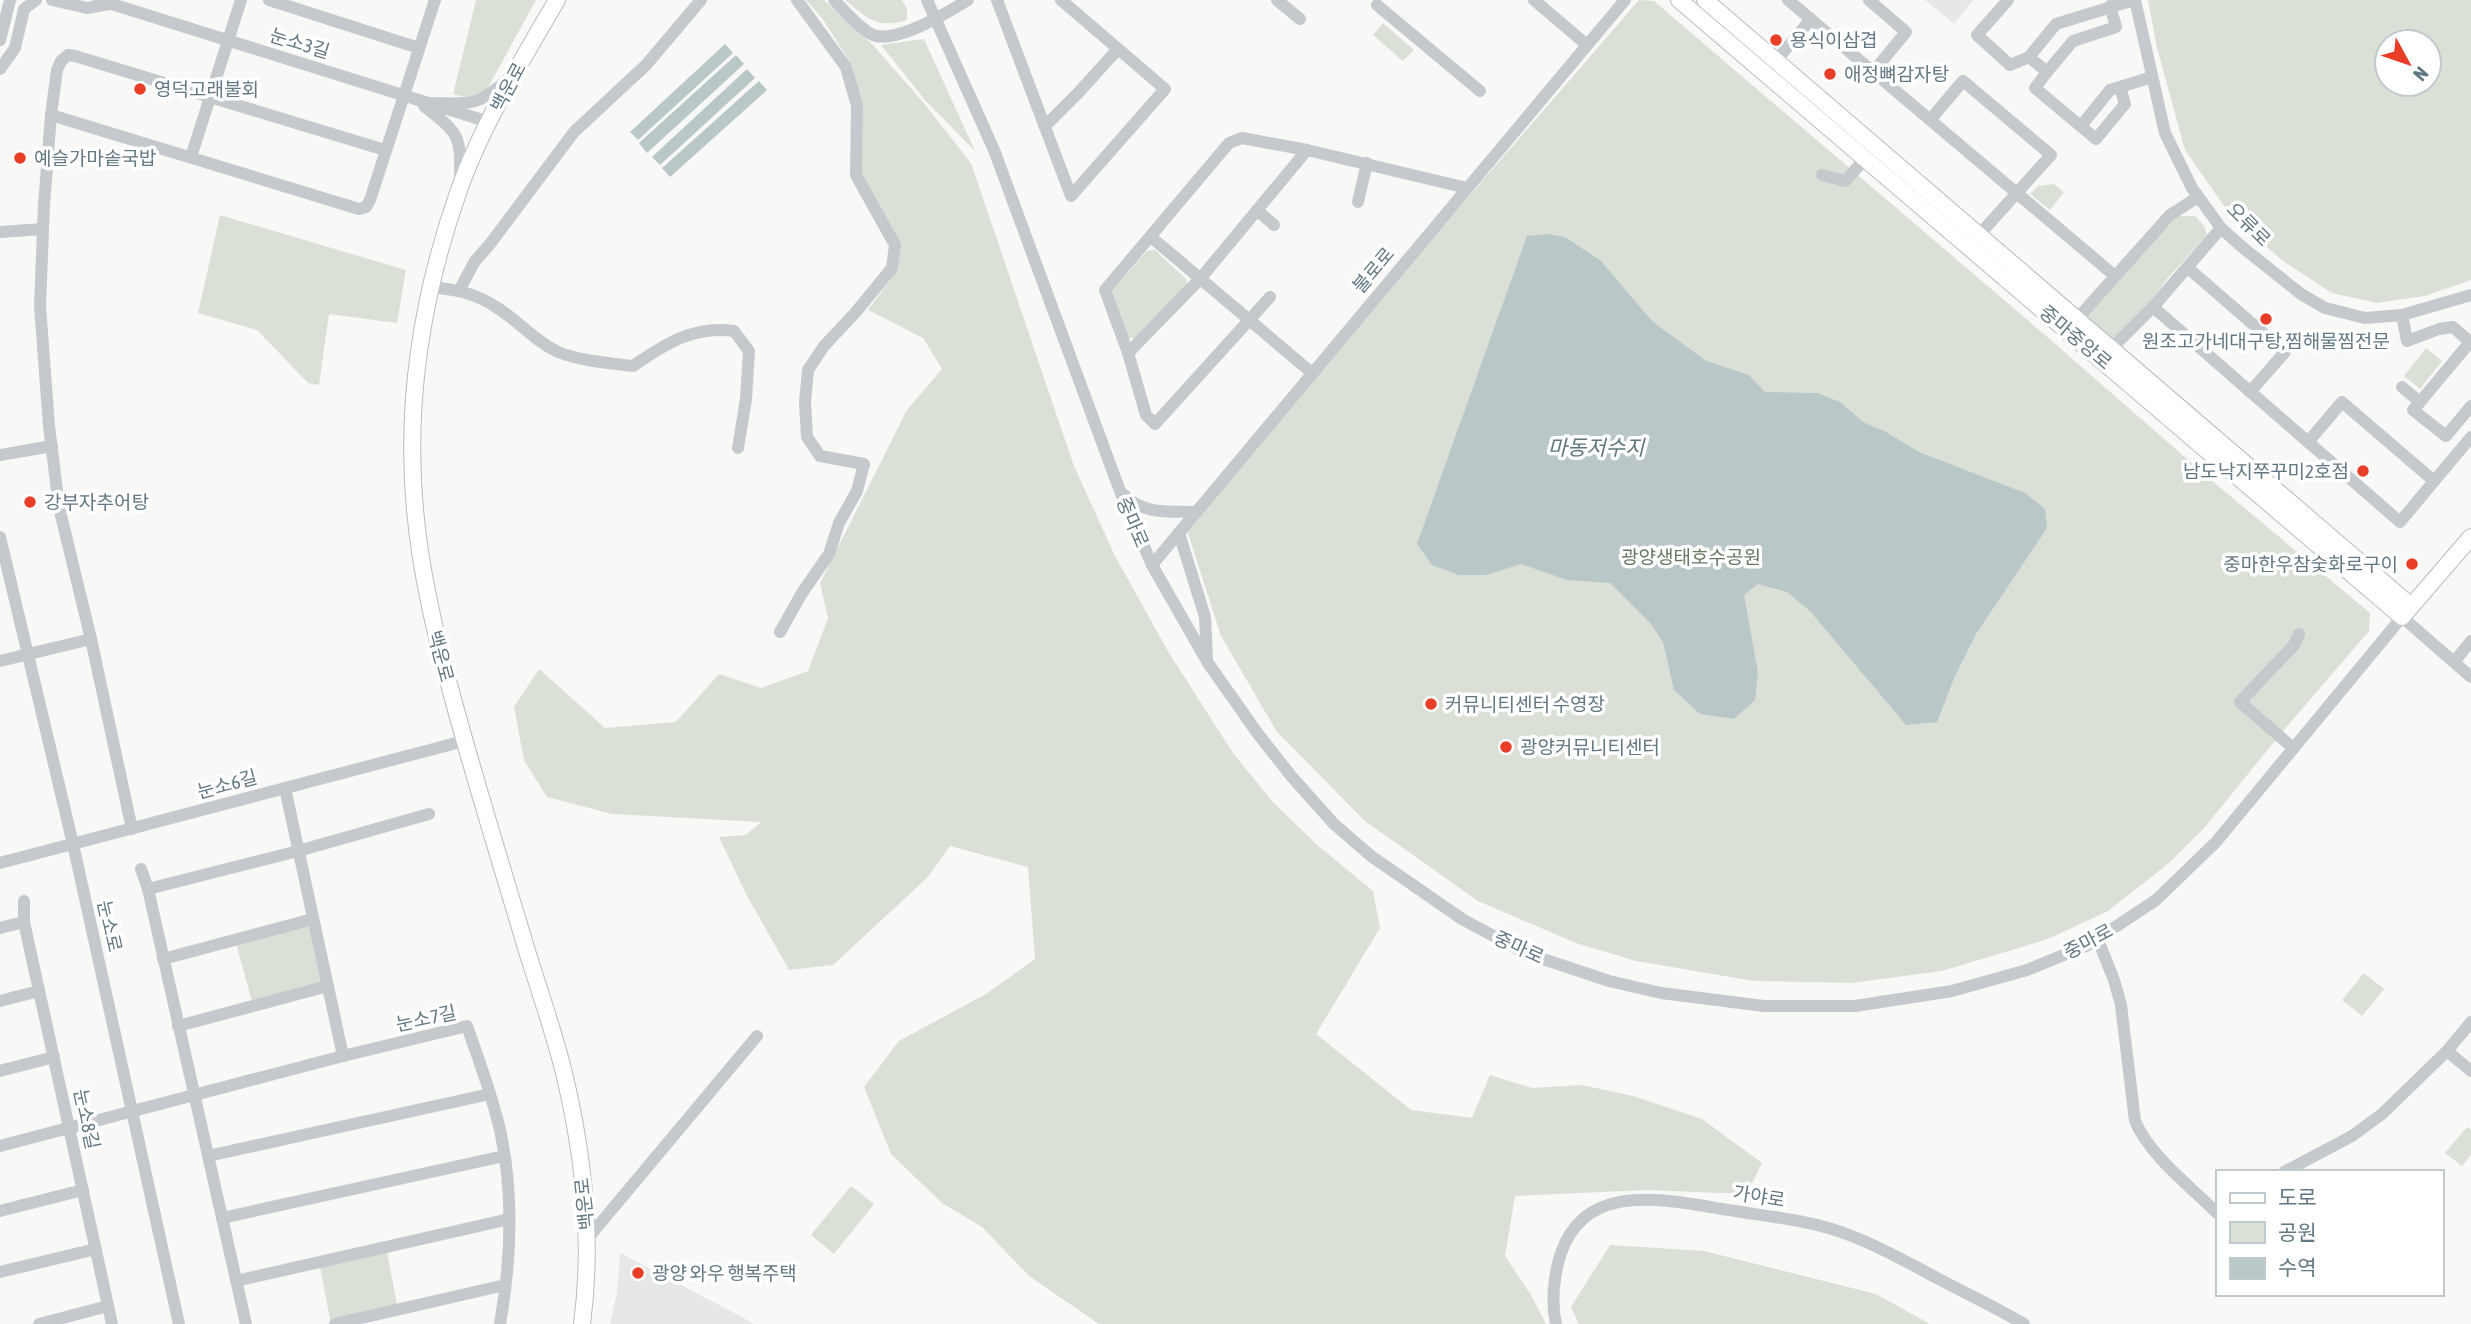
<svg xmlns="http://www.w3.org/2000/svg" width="2471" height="1324" font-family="'Asap Condensed','Noto Sans KR',sans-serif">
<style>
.built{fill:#e6e8e7}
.green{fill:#dbe0d6;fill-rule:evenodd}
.water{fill:#b9c7c9}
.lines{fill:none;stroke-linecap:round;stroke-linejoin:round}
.major-casing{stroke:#b7bdc0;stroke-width:18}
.minor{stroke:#c3c9cc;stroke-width:12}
.major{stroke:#fff;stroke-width:16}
.poi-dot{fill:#e83d26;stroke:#fff;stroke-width:2.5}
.labels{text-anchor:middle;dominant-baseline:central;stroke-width:7;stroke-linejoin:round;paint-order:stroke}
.poi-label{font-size:19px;fill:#627882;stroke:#fff;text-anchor:start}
.street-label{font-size:19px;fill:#627882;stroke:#fff}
.park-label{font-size:19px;fill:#687962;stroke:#fff}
.water-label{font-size:21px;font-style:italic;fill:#5e777c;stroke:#fff}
</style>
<rect width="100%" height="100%" fill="#f8f8f6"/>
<g class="built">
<path d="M1925 0H1973L1954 24Z"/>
<path d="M620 1253 742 1317 754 1324H610L617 1293Z"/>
</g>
<g class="green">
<path d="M476 0H536L485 93C473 98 466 98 453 94Z"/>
<path d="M806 0H824L872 44 922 101 971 163 1074 466 1115 556 1169 653 1233 753 1272 801 1316 844 1373 891 1380 928 1316 1034 1411 1110 1472 1118 1490 1075 1532 1088 1582 1085 1633 1096 1702 1119 1762 1163 1747 1194 1646 1190 1515 1196 1505 1256 1531 1295 1546 1324H1099L1029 1276 982 1227 942 1203 891 1154 864 1087 899 1041 986 994 1035 959 1028 867 950 846 928 877 833 965 789 970 746 894 719 837 746 835 761 822 612 814 547 797 524 760 514 707 539 669 605 728 676 722 719 674 761 688 808 671 828 618 820 583 907 410 942 369 923 338 868 310 898 269 900 242 859 174 863 109 852 65 822 18Z"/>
<path d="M845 0H902L907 9V20C876 29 869 19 845 0Z"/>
<path d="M1639 0 1654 1 2038 329 2210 479 2370 613 2369 631 2283 731 2204 828 2169 863 2108 911 2048 939 1942 971 1851 983 1754 981 1636 961 1576 943 1478 901 1365 821 1277 732 1221 636 1185 524Z"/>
<path d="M2148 0H2471V280L2425 296 2377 303 2332 293 2283 261 2231 216 2185 150 2157 48ZM2387 42H2429V84H2387Z"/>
<path d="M1383 23 1414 50 1403 61 1373 35Z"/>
<path d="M924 39 975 151 925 100 881 45Z"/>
<path d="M2054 184 2064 192 2050 210 2030 194 2038 186Z"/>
<path d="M220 215 406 270 397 323 329 314 319 385 308 383 257 330 198 313Z"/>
<path d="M2178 216H2195L2204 226 2207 235 2167 279 2138 319 2113 345 2080 317Z"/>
<path d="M1155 250 1187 280V287L1137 338H1127L1111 292 1147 251Z"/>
<path d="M2426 348 2442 361 2420 389 2404 376Z"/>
<path d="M313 919 328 986 253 1006 235 939Z"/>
<path d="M2364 973 2384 989 2362 1016 2342 1000Z"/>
<path d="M2467 1127 2471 1130V1154L2462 1166 2445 1153Z"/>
<path d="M851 1186 874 1204 834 1254 811 1235Z"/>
<path d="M1610 1245 1704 1251 1876 1294 1930 1324H1579L1571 1307Z"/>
<path d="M386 1247 398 1310 331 1324 319 1262Z"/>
</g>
<g class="water">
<path d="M725 44 733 53 638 140 630 132Z"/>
<path d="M736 55 744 64 647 153 639 143Z"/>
<path d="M747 69 755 78 660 165 652 157Z"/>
<path d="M759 81 767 90 670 177 662 168Z"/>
<path d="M1547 234 1565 237 1601 261 1652 321 1706 361 1749 375 1765 392 1817 393 1840 402 1863 422 1886 432 1919 452 2025 493 2045 509 2047 528 1976 634 1955 676 1937 722 1906 725 1810 611 1787 592 1758 584 1744 595 1758 673 1755 700 1734 719 1700 714 1674 690 1663 642 1651 624 1610 583 1567 580 1521 564 1486 575H1459L1432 565 1417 544 1527 236Z"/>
</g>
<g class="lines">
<g class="major-casing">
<g id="major">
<path d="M557 0C522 60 482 125 459 190 423 292 405 402 415 510 421 575 436 637 453 699 476 784 502 867 527 951 540 993 555 1035 565 1077 584 1158 593 1242 582 1324"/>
<path d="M1679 0 2402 617 2471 537"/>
<path d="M1705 0 2411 606"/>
</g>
</g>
<g class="minor">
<path d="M52 0 87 8 109 4"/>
<path d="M99 0 489 122"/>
<path d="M269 0 419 48"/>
<path d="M834 0C843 9 864 34 876 36 901 41 947 13 968 0"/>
<path d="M927 0 994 150 1120 491 1152 565 1208 663 1258 734 1292 777 1334 824 1371 856 1462 919 1525 953 1609 981 1661 993 1764 1006H1855L1952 991 2027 970 2088 945 2156 900 2216 842 2402 617 2471 677"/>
<path d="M997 0 1071 196 1165 89 1061 0"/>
<path d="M1277 0 1300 19"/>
<path d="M1534 0 1587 45"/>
<path d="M1788 0 2115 276"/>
<path d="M1869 0 1906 32 1873 72"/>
<path d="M2008 0 1977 35 2010 65 2029 57"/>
<path d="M2135 0 2165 133 2192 188 2221 228 2242 247 2301 294 2325 308 2365 318 2402 315 2471 295"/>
<path d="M1377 5 1480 91"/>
<path d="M2110 6 2116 27 2073 41 2047 72 2029 57 2056 24 2134 0"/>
<path d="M0 40 10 0"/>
<path d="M1776 61 1811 19"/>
<path d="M0 69 15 48 24 9 36 0"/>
<path d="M2047 72 2035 88 2096 139 2125 104 2120 87 2152 77"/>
<path d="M51 115 359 209 366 207 370 200 435 0"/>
<path d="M1930 120 1963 81 2051 155 1979 235"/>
<path d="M1045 126 1079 92 1118 49"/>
<path d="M2081 126 2110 90 2120 87"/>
<path d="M191 157 241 0"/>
<path d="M1822 175 1845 181 1865 159"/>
<path d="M460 181C461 136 460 134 424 106L426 103C468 103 475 109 508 79"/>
<path d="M1358 202 1367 163"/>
<path d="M1257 210 1274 225"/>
<path d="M0 232 43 229"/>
<path d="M1151 237 1312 373"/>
<path d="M2188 268 2285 352 2250 392"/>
<path d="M429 287C454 289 475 293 496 307 518 320 534 341 558 352 581 361 609 363 633 366 665 344 694 325 734 331L749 351 746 399 738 448"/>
<path d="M460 289 475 261 490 244 574 132 646 65 701 0"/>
<path d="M1270 297 1155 424 1146 415 1128 353 1105 290 1229 143 1242 138 1307 150 1467 188"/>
<path d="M2153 307 2400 522 2471 437"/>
<path d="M2402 315 2407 341 2439 329 2453 327 2470 342 2420 402 2402 387"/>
<path d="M2077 319 2170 215 2198 197"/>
<path d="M2111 349 2153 307 2221 228"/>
<path d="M1128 353 1200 279 1307 150"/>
<path d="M2420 402 2413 410 2446 436 2471 406"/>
<path d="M2308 442 2342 402 2434 481"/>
<path d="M0 455 52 446"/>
<path d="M1124 495C1143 515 1171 511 1196 512"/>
<path d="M1183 528 1179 533 1205 617 1207 659"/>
<path d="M0 537 73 844 179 1324"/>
<path d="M1152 565 1625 0"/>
<path d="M780 632 802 593 829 554 839 523 857 491 864 464 820 456 807 437 805 402 808 370 824 346 855 313 892 268 895 245 856 175 857 106 846 67 797 0"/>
<path d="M0 661 91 639"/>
<path d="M2454 662 2471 641"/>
<path d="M2293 748 2240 702 2294 645 2299 634"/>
<path d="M285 788 343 1056 467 1026C479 1061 492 1095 500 1130 514 1193 511 1261 500 1324"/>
<path d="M132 829 91 639 59 507 49 426 40 306 44 205 51 115 57 70 61 61 68 55 75 56 385 150"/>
<path d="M0 863 464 741"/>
<path d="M141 869 148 889"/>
<path d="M24 901V922L112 1324"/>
<path d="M0 928 24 922"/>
<path d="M2098 940 2114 980 2121 1005 2135 1121C2150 1156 2190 1186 2217 1213"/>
<path d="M163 959 313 919"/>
<path d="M0 1001 39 991"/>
<path d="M2471 1022 2447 1051 2471 1071"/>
<path d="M178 1026 328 986"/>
<path d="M0 1071 54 1057"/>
<path d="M0 1146 343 1056"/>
<path d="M208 1156 490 1094"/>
<path d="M2284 1172 2352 1136 2382 1114 2447 1051"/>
<path d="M0 1211 83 1190"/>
<path d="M222 1218 504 1156"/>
<path d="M588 1238 757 1036"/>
<path d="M0 1272 96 1249"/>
<path d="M236 1281 509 1219"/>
<path d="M39 1324 108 1306"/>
<path d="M246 1324 148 889 298 851 429 814"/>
<path d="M335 1324 505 1285"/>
<path d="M1556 1324C1551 1303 1554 1276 1560 1256 1585 1176 1673 1202 1735 1211 1773 1217 1813 1221 1849 1235 1879 1246 1907 1262 1935 1277 1965 1293 1995 1307 2024 1324"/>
</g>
<use href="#major" class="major"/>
</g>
<g class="poi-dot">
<circle cx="1776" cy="40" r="7"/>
<circle cx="1830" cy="74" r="7"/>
<circle cx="140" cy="89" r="7"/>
<circle cx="20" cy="158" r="7"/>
<circle cx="2266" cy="319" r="7"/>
<circle cx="2363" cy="471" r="7"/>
<circle cx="30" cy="502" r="7"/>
<circle cx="2412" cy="564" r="7"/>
<circle cx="1431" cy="704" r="7"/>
<circle cx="1506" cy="747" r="7"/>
<circle cx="638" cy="1273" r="7"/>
</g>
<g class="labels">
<g class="poi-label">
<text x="1790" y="40">용식이삼겹</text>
<text x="1844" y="74">애정뼈감자탕</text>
<text x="154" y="89">영덕고래불회</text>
<text x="34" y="158">예슬가마솥국밥</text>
<text x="2266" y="341" text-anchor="middle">원조고가네대구탕,찜해물찜전문</text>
<text x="2349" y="471" text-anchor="end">남도낙지쭈꾸미2호점</text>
<text x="44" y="502">강부자추어탕</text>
<text x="2398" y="564" text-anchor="end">중마한우참숯화로구이</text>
<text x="1445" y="704">커뮤니티센터 수영장</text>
<text x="1520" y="747">광양커뮤니티센터</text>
<text x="652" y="1273">광양 와우 행복주택</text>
</g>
<g class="street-label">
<text transform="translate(300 43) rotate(17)">눈소3길</text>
<text transform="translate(508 87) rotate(-62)">백운로</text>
<text transform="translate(2249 224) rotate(45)">오류로</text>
<text transform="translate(1373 270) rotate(-50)">불로로</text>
<text transform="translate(2076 337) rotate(40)">중마중앙로</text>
<text transform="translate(1133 522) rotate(67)">중마로</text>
<text transform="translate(441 656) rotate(75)">백운로</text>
<text transform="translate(227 784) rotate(-15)">눈소6길</text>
<text transform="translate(110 926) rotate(77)">눈소로</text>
<text transform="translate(2088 941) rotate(-28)">중마로</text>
<text transform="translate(1519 947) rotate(24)">중마로</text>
<text transform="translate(426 1018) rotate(-12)">눈소7길</text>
<text transform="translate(87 1119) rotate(78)">눈소8길</text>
<text transform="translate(1759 1196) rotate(9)">가야로</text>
<text transform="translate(584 1204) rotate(-96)">백운로</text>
</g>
<g class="park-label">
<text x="1691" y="557">광양생태호수공원</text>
</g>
<g class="water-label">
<text x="1596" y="447">마동저수지</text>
</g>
</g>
<rect x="2216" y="1170" width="228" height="126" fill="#ffffff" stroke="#c0c9cd" stroke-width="2"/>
<rect x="2230" y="1193" width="35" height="10" fill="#ffffff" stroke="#c0c9cd" stroke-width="2"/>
<text x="2278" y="1205" font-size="21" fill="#627882">도로</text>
<rect x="2230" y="1222" width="35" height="21" fill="#dbe0d6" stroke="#c0c9cd" stroke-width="2"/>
<text x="2278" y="1240" font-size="21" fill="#627882">공원</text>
<rect x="2230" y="1258" width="35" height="21" fill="#b9c7c9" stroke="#c0c9cd" stroke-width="2"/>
<text x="2278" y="1275" font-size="21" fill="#627882">수역</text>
<g transform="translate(2408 63) rotate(130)"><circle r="33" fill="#ffffff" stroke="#c0c9cd" stroke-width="2"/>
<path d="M0-5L12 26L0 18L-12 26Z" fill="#e83d26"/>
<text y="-10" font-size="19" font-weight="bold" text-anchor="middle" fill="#627882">N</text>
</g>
</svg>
